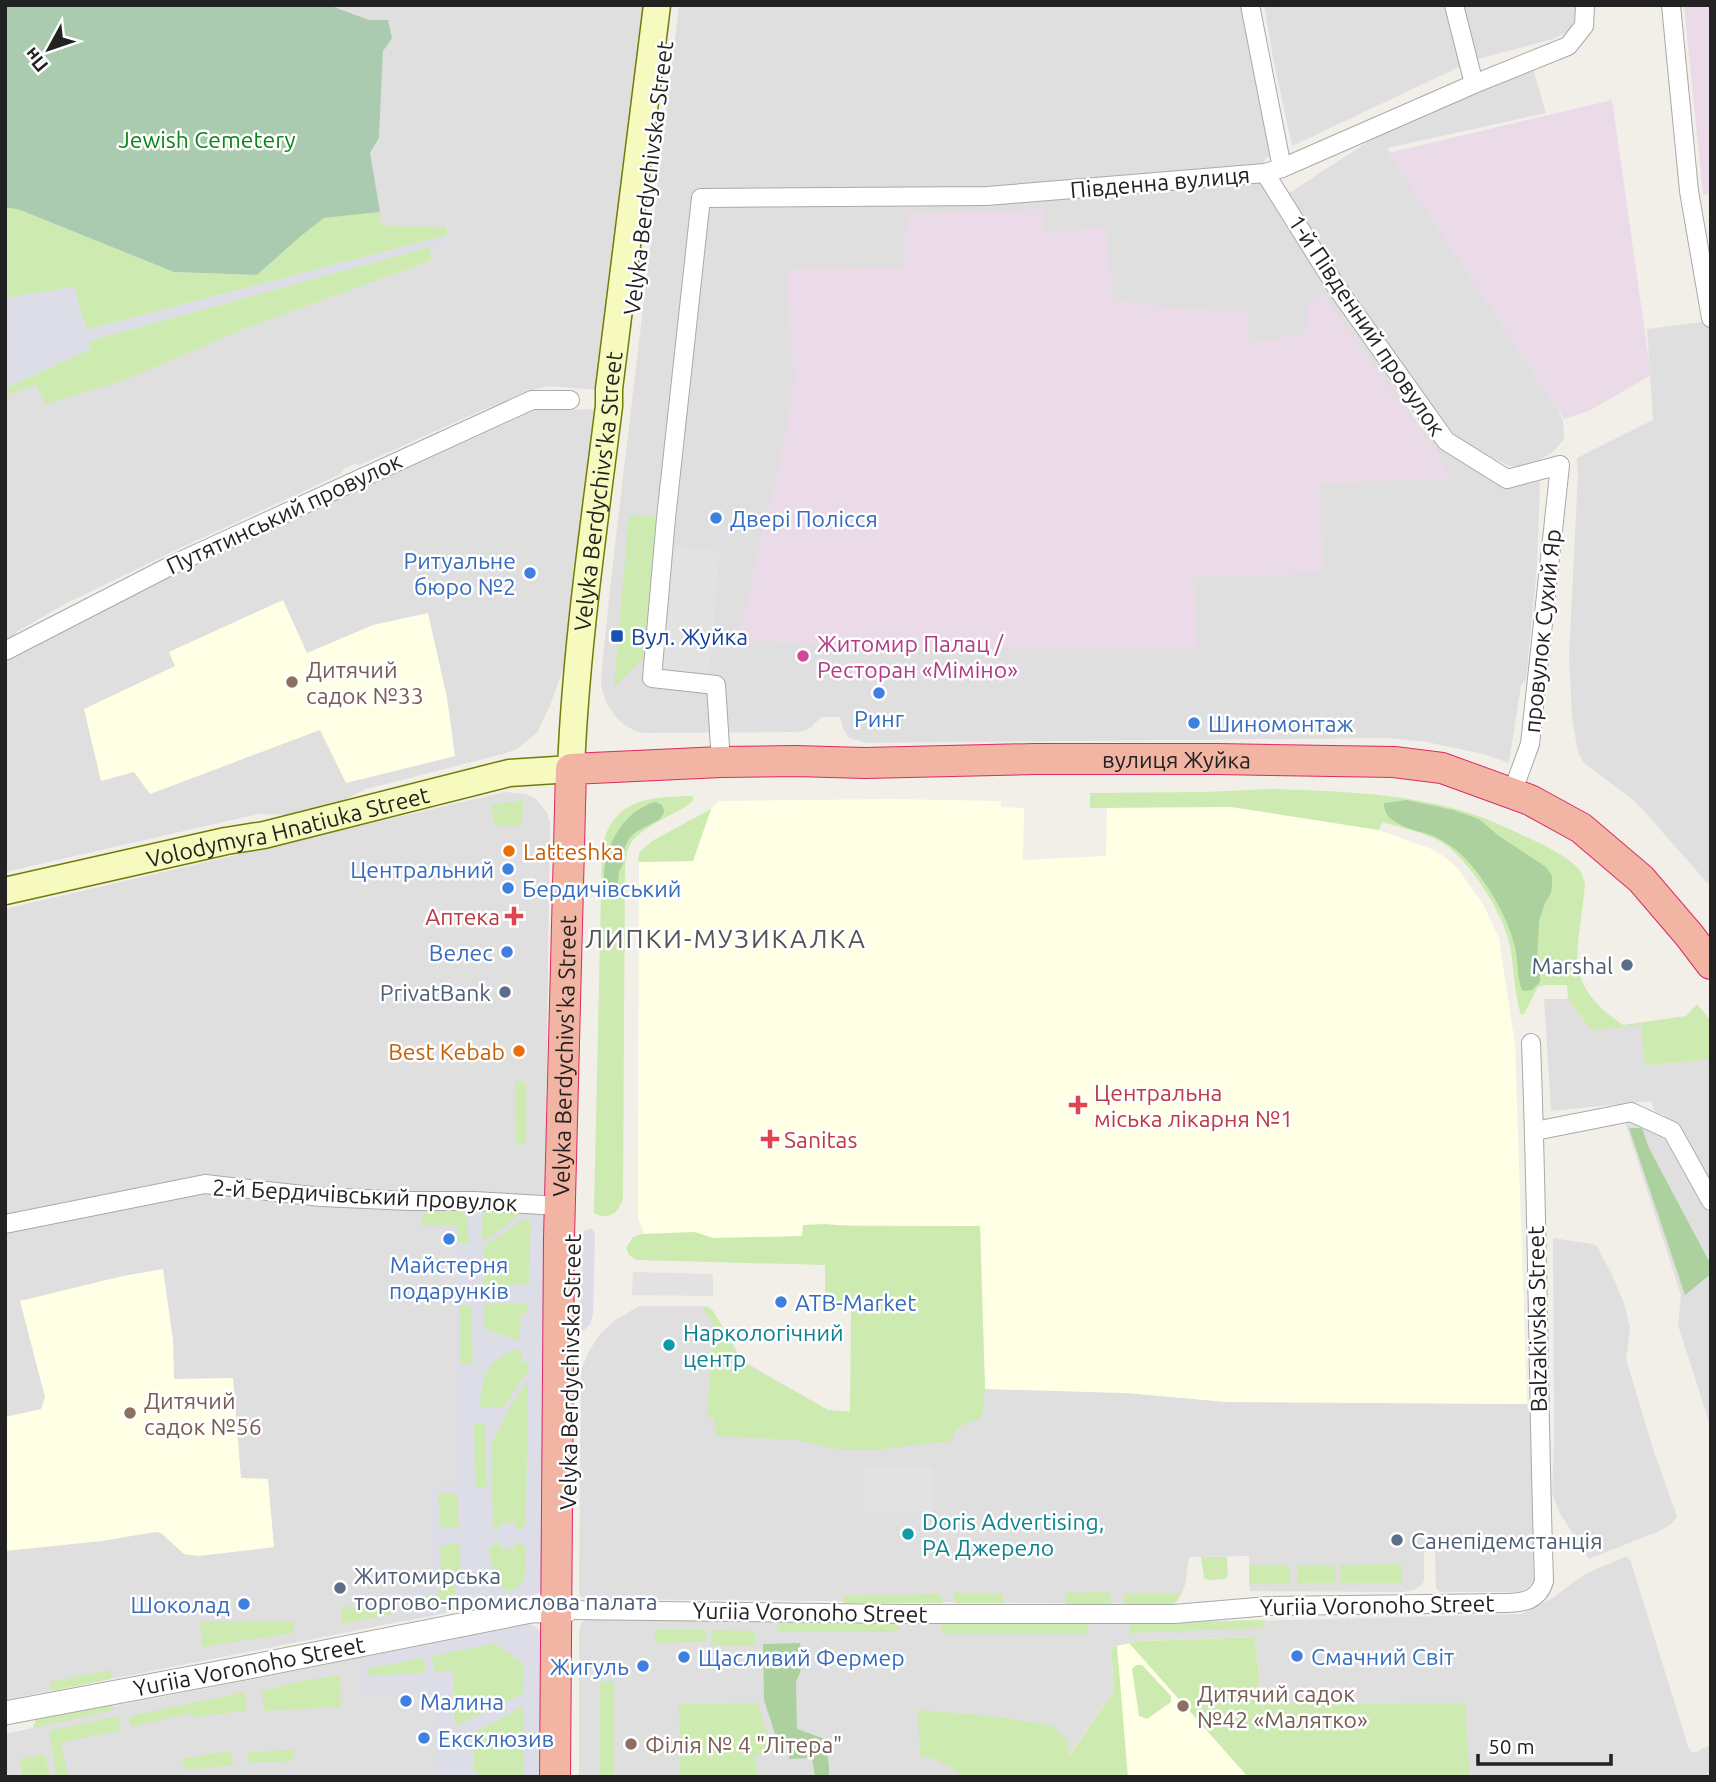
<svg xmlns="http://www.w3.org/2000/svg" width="1716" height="1782" font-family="Ubuntu,sans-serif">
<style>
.residential{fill:#e0dfdf}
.industrial{fill:#ebdbe8}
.education{fill:#ffffe5}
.grass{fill:#cdebb0}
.forest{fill:#add19e}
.cemetery{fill:#aacbaf}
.parking{fill:#e2e2e2}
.plaza{fill:#dddde8;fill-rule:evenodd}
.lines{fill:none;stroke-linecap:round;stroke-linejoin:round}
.minor-casing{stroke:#a9a9a9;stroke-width:20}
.tertiary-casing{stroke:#a9a9a9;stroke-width:25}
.secondary-casing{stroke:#707d05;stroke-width:29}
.trunk-casing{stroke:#dc2a67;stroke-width:32}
.minor{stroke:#fff;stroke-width:18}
.tertiary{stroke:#fff;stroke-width:23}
.secondary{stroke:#f7fabf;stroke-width:26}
.trunk{stroke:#f2b4a3;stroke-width:30}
.shop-dot{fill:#3f7fe0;stroke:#fff;stroke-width:2.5}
.transit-dot{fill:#1a4fb4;stroke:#fff;stroke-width:2.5}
.hotel-dot{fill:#d1479c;stroke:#fff;stroke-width:2.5}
.education-dot{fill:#8d6e63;stroke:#fff;stroke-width:2.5}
.food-dot{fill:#e8710a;stroke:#fff;stroke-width:2.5}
.health-dot{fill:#e0444e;stroke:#fff;stroke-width:2.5}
.service-dot{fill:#5c6f8a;stroke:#fff;stroke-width:2.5}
.culture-dot{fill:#0f9aa8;stroke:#fff;stroke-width:2.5}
.labels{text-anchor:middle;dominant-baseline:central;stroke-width:5;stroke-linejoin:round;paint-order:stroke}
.park-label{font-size:23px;fill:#0c8416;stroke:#fff}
.street-label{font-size:23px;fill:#222;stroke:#fff}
.shop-label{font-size:23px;fill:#366cbe;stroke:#fff;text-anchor:start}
.transit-label{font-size:23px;fill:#164399;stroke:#fff;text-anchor:start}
.hotel-label{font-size:23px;fill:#b23c85;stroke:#fff;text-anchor:start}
.education-label{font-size:23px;fill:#785e54;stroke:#fff;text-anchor:start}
.food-label{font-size:23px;fill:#c56008;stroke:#fff;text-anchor:start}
.health-label{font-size:23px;fill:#be3a42;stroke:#fff;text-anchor:start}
.service-label{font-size:23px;fill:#4e5e75;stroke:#fff;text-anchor:end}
.culture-label{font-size:23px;fill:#0d838f;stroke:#fff;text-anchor:start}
.quarter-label{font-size:26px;letter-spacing:2px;fill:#555;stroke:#fff}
</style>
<rect width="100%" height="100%" fill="#f2efe9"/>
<g class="residential">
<path d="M333 5H645L599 390 548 386 527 392 478 412 360 465 355 464 343 469 341 474 176 550 67 603 16 632 25 649 250 535 532 400 541 410 596 409 568 647 563 670 551 703 537 733 517 749 503 754 366 789 342 801 294 815 258 814 5 872V396L37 384 124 380 244 329 431 261 429 247 450 241 446 227 381 226 370 153 379 138 383 51 388 20H369L333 7Z"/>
<path d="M679 5H1243L1272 155 1265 159 1263 166 1264 185 1269 198 1421 428 1437 443 1512 478 1540 482 1537 566 1526 680 1521 685 1509 763 1483 754 1427 742 1389 738 867 743 849 738 843 728 840 717H821L811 727 804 731 796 732 644 733 635 731 623 724 616 717 606 702 601 685 602 667 613 562Z"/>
<path d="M1264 5H1580L1576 18 1569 31 1553 39 1474 60 1292 146 1273 58Z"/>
<path d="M1533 69 1546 113 1387 148 1558 410 1563 421 1564 439 1554 451 1535 463 1524 467 1510 466 1481 453 1447 433 1283 197 1369 141 1365 134Z"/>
<path d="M1711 321V887L1642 809 1632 799 1584 763 1578 753 1572 717 1569 657 1578 473 1577 458 1653 420 1647 329Z"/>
<path d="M505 792 526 794 535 798 547 812 550 822 542 1422 544 1579 542 1587 540 1592 530 1596 5 1700V909Z"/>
<path d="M1544 999H1568L1591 1030 1641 1024 1646 1066 1711 1059V1198L1663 1114 1656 1115 1651 1101 1551 1111Z"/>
<path d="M1633 1119 1661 1133 1672 1146 1711 1216V1428L1678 1325 1681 1295 1625 1122Z"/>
<path d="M1553 1238 1592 1244 1597 1246 1611 1273 1624 1303 1630 1327 1626 1360 1629 1369 1654 1452 1677 1516 1672 1524 1657 1532 1589 1559 1559 1512 1552 1493 1554 1443Z"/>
<path d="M639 1306H705L711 1309 743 1361 828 1410 854 1412 985 1389 1127 1393 1227 1402 1527 1404 1530 1414 1534 1580 1529 1587 1518 1592H1440L1436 1588 1435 1552 1424 1551V1580L1422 1584 1414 1590 1403 1592 1250 1591 1249 1556 1189 1557 1185 1585 1178 1600 1174 1604 585 1599 580 1596 579 1591 581 1370 589 1351 600 1334 614 1321Z"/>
<path d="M1625 1557 1630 1559 1689 1749 1692 1752H1696L1711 1745V1777H579V1634L581 1623 587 1619 1089 1623 1206 1622 1522 1614 1551 1599 1585 1574Z"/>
<path d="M527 1624 536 1627 541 1634 543 1777H5V1734L33 1728 36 1719 109 1704 113 1706 214 1687Z"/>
</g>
<g class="industrial">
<path d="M1684 5H1711V194L1703 195Z"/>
<path d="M1612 100 1651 375 1591 410 1564 419 1388 153Z"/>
<path d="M1044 210 1045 234 1105 226 1113 298 1140 305 1248 313V344L1306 333 1307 305 1322 294 1437 453 1451 478 1318 484 1324 572 1253 576 1194 577 1197 649 820 644 738 640 783 447 795 377 788 308V269L904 268 907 213Z"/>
</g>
<g class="education">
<path d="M283 600 307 653 373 625 428 613 447 698 455 756 346 783 320 730 150 794 134 772 101 781 84 709 175 666 169 652Z"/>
<path d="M891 799 1001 801V807L1024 808 1023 860 1106 856 1107 808 1169 806 1232 807 1379 830 1434 850 1446 858 1458 869 1483 904 1499 938 1515 1045 1527 1404 1227 1402 1127 1393 985 1389 980 1226 803 1225V1236L648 1243 638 1218 639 862 693 861 711 809 718 801Z"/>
<path d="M163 1269 173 1340 174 1379 233 1378 241 1478 268 1479 274 1547 199 1556 184 1554 161 1533 155 1532 102 1541 5 1551V1417L41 1409 45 1397 20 1301 123 1276Z"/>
<path d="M1255 1637 1264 1720 1437 1777H980L1068 1757 1114 1691 1111 1647 1141 1641Z"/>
</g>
<g class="grass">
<path d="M5 207 20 210 174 272 257 275 302 235 324 218 380 212 381 226 446 227 448 235 86 330 74 287 5 298Z"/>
<path d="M429 247 431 261 244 329 125 380 46 404 36 385 5 396V388L90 349 88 341Z"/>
<path d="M629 515 662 517 646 656 614 687Z"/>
<path d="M1274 789C1336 791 1399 793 1460 810 1484 817 1507 828 1529 838 1544 845 1575 860 1582 874 1583 877 1584 881 1585 884 1580 952 1558 980 1623 1025L1686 1016 1697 1004 1711 1021V1059L1645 1066 1641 1025 1591 1030 1568 999 1567 985H1544L1538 987 1524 1014 1521 1015C1514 993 1514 968 1510 946 1504 914 1470 861 1443 843 1425 832 1402 828 1382 822L1379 830 1232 807 1090 808V793L1203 792Z"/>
<path d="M693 796V800L687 806C673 814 643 828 633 840 627 848 626 857 625 867L623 1198C619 1213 608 1221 594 1213V1210L602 849C612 798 650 797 693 796Z"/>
<path d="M523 800 522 825H493L492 805Z"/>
<path d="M711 809 693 861 638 862 639 853 652 841Z"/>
<path d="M515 1081 525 1082 526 1144 516 1143Z"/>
<path d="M459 1208 467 1217 469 1243 457 1244 456 1225H421L423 1214 427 1209Z"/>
<path d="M488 1209 520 1211V1215L482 1243C482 1231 479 1218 488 1209Z"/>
<path d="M525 1218 529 1220 531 1225 529 1284 484 1286 483 1247Z"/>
<path d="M824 1224 852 1226H980L985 1389 983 1413 979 1419C965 1424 955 1425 952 1441L875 1450H847L831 1448 796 1440 716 1436 714 1418 707 1417 713 1324C711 1316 704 1314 702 1306L708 1307 714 1312 738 1355 747 1365 828 1410 850 1412 851 1309H825V1265L636 1260 629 1255 626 1248 633 1237 642 1234 695 1232 713 1238 802 1236 803 1225Z"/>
<path d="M528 1303V1313H521L520 1342 484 1328V1304Z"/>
<path d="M472 1305 473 1364H459V1306Z"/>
<path d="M515 1349H522L528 1362 529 1374 519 1383 504 1408 480 1407C478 1381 489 1358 515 1349Z"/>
<path d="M528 1381 526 1527H521V1529H515V1523L499 1529H493L491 1443 512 1403Z"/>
<path d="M473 1423H486L487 1487 475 1488Z"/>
<path d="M458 1492 459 1528 439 1529 438 1493Z"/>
<path d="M493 1542H499V1548C509 1544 517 1539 526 1546 526 1563 530 1590 506 1591L499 1585 487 1548Z"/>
<path d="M440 1544H460L461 1580H441Z"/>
<path d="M1201 1557H1227L1228 1575 1225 1579 1209 1580 1204 1578Z"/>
<path d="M1402 1564V1583H1341L1340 1565Z"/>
<path d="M1249 1565H1289L1290 1583 1249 1584Z"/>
<rect x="1297" y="1565" width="39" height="18"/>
<path d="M456 1585 455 1603 411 1612C404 1609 403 1605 402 1599L440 1594V1586Z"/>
<path d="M1110 1592 1111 1604H1065V1593Z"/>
<path d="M954 1593H1003V1603H955Z"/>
<path d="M1124 1593H1182L1178 1600 1174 1604H1124Z"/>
<path d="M938 1594 942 1598 943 1603H843L844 1596Z"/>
<path d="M341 1607H391L392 1614 342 1624Z"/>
<path d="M1264 1620 1265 1628 1130 1633V1623Z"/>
<path d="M200 1621H294V1633L202 1647Z"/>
<path d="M783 1621 894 1622 900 1629 895 1632H775L777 1627Z"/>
<path d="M941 1623H1089L1088 1633H941Z"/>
<path d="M655 1630H706V1642L655 1643Z"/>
<path d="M712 1630 755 1631V1646H711Z"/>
<path d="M1255 1637 1263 1712 1264 1696 1279 1704 1465 1703 1470 1777H1248L1129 1643 1141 1641Z"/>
<path d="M494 1643 523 1663 524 1693 454 1727 453 1672H433L432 1656Z"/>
<path d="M1117 1646 1128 1777H966L935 1759 920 1756 918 1710 992 1716 1052 1726 1068 1740 1069 1756 1114 1691 1111 1647Z"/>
<path d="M425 1657 426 1673 369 1676 367 1669 369 1668Z"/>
<path d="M1136 1665H1142L1171 1696V1702L1147 1719 1139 1716 1132 1669Z"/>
<path d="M110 1670 111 1679 51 1691 50 1682Z"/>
<path d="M340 1675 341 1707 264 1711 262 1691 302 1681Z"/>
<rect x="600" y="1681" width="14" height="96"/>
<path d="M245 1692 246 1711 208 1715 194 1718 192 1713 131 1727 129 1716Z"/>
<path d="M758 1703 771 1750 768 1755H754L758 1777H680L679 1704Z"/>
<path d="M109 1704 115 1710 33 1728 36 1719 39 1717Z"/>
<path d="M524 1706V1777H483L474 1771 473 1731Z"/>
<path d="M118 1716 121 1730 61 1743 68 1777H57L49 1731Z"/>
<path d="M294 1750 292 1761 249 1763 247 1752Z"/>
<path d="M230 1751 234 1765 190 1770 186 1769 181 1759Z"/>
<path d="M44 1754 51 1777H23L19 1759Z"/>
</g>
<g class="forest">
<path d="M1407 800 1453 810 1479 819 1499 836 1546 867 1552 876V885L1551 893 1545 903 1539 921 1537 961 1540 973V982L1532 990 1525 991 1522 990C1517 978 1518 965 1516 952 1510 919 1485 878 1461 854 1453 847 1444 841 1434 836 1418 830 1383 826 1384 803Z"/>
<path d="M654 802C661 803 664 806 664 813L659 820 637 831 630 837 625 847 623 864 619 871 617 891 612 894H609C603 887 604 882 604 873 606 843 624 812 654 802Z"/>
<path d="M1629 1128H1642L1649 1148 1711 1265V1274L1685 1295Z"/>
<path d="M800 1643 804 1662 796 1682 797 1729 825 1739 829 1766V1777H815L812 1758 789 1759 788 1740H777L764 1700 763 1644Z"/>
</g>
<path class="cemetery" d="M5 5H333L334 7 369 20H388L392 38 383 51 379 138 370 153 380 212 324 218 302 235 257 275 174 272 20 210 5 207Z"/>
<g class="parking">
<path d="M666 546 720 551 708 678 654 673Z"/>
<path d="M633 1272 713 1274V1296L632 1295Z"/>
<rect x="865" y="1467" width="68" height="44"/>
</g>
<g class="plaza">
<path d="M448 235 450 241 429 247 89 341 91 349 5 388V298L74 287 86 330Z"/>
<path d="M459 1208 488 1209 484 1212 481 1220 483 1243 519 1216 520 1211 546 1209 542 1422 544 1579 540 1592 533 1595 405 1621 403 1605 405 1609 411 1612 456 1602V1585L440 1586V1594L402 1599 403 1589 433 1587 430 1488H424V1486L458 1485 454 1228H420L421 1225H457V1244L469 1243 467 1217ZM524 1219 529 1220 531 1225 529 1284 500 1286 501 1304H528V1313H521L520 1342 495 1332V1340L485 1343 484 1305 491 1304 490 1286H484L483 1247ZM471 1305 473 1363 460 1364 459 1306ZM515 1349 521 1350 522 1362 528 1363 529 1374 520 1383 504 1408 480 1407 481 1390 486 1372 496 1359ZM528 1381 526 1526 521 1527V1529H515V1523H499V1529H493L491 1443 512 1403ZM474 1423H486L487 1487H475ZM438 1493H458L459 1528H439ZM493 1542H499V1548L514 1549 515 1542H521V1546H526L525 1577 522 1583 512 1591H506L499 1585 487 1548H493ZM460 1544 461 1579 441 1580 440 1545Z"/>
<path d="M590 1229H593L595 1234 593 1314 590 1324 583 1331 579 1328 583 1234 585 1230Z"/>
<path d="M527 1624 532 1625 539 1630 542 1639 543 1777H524V1706L474 1732V1771L483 1777H431V1774H435L436 1694H362L361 1658ZM494 1643 523 1663 524 1693 455 1727 453 1672H434L432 1656ZM424 1657 426 1673 369 1676 368 1675 367 1669 369 1668Z"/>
</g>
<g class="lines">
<g class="minor-casing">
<g id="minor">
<path d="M1250 5 1282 168"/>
<path d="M1454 5 1474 84"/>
<path d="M1671 5 1689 191 1711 318"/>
<path d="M1265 173 1337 288 1446 441 1507 479 1560 465 1530 744 1512 793"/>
<path d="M5 651 172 565 532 400H570"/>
<path d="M721 762 716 685 652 678 666 518 701 198 987 196 1265 173 1282 168 1474 84 1568 46 1584 26 1585 5"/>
<path d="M1535 1131 1631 1112 1672 1131 1711 1201"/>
<path d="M5 1224 205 1184 321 1197 410 1201H474L560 1206"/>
<path d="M567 1610 907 1614H1174L1269 1606 1506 1603C1523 1603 1539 1600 1544 1581 1538 1402 1538 1222 1531 1043"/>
</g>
</g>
<g class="tertiary-casing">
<path id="tertiary" d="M5 1713 244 1668 531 1611 567 1610"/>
</g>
<g class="secondary-casing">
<g id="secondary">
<path id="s1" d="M5 891 226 841 264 835 509 773 571 769C576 647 594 526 609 406V389L657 5"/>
</g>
</g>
<g class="trunk-casing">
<g id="trunk">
<path id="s2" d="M555 1777 559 1238 571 769 721 762 795 761 865 763 1034 759H1217L1394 762 1442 768 1530 800 1581 828 1641 879 1689 935 1711 964"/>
</g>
</g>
<use href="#minor" class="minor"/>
<use href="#tertiary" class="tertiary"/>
<use href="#secondary" class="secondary"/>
<use href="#trunk" class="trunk"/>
</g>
<g class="shop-dot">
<circle cx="716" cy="518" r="7"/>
<circle cx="530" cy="573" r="7"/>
<circle cx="879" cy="693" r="7"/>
<circle cx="1194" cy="723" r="7"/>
<circle cx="508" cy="869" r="7"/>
<circle cx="508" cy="888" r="7"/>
<circle cx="507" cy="952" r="7"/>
<circle cx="449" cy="1239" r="7"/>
<circle cx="781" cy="1302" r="7"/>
<circle cx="244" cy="1604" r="7"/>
<circle cx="1297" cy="1656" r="7"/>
<circle cx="684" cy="1657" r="7"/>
<circle cx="643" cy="1666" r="7"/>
<circle cx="406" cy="1701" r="7"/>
<circle cx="424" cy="1738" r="7"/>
</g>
<rect class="transit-dot" x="610" y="629" width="14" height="14" rx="3.5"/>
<circle class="hotel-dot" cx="803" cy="656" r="7"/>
<g class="education-dot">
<circle cx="292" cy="682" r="7"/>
<circle cx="130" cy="1413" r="7"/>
<circle cx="1183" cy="1706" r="7"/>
<circle cx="631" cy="1744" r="7"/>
</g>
<g class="food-dot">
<circle cx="509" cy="851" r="7"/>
<circle cx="519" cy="1051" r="7"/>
</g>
<g class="health-dot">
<path d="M510.5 905.5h7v7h7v7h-7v7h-7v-7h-7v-7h7z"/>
<path d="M1074.5 1094.5h7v7h7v7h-7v7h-7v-7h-7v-7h7z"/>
<path d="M766.5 1128.5h7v7h7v7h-7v7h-7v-7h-7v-7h7z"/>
</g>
<g class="service-dot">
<circle cx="1627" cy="965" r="7"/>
<circle cx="505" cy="992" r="7"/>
<circle cx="1397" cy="1540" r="7"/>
<circle cx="340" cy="1588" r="7"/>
</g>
<g class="culture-dot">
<circle cx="669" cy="1345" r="7"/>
<circle cx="908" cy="1534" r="7"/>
</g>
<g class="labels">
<g class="park-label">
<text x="207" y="139">Jewish Cemetery</text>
</g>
<g class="street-label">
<text transform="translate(648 178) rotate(-83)">Velyka Berdychivska Street</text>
<text transform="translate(1160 182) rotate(-5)">Південна вулиця</text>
<text transform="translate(1367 325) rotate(56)">1-й Південний провулок</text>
<text stroke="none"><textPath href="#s1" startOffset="859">Velyka Berdychivs'ka Street</textPath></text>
<text transform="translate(284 513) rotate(-25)">Путятинський провулок</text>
<text transform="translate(1542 631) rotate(-84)">провулок Сухий Яр</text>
<text stroke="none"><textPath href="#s2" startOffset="1614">вулиця Жуйка</textPath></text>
<text stroke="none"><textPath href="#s1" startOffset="290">Volodymyra Hnatiuka Street</textPath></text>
<text stroke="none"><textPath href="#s2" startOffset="721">Velyka Berdychivs'ka Street</textPath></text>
<text transform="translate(365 1195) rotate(3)">2-й Бердичівський провулок</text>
<text transform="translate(1537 1319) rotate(-91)">Balzakivska Street</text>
<text transform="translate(570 1372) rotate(-89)">Velyka Berdychivska Street</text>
<text transform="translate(1377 1605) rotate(-1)">Yuriia Voronoho Street</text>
<text transform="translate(810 1612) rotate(1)">Yuriia Voronoho Street</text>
<text transform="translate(249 1666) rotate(-11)">Yuriia Voronoho Street</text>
</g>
<g class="shop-label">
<text x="730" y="518">Двері Полісся</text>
<text x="516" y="560" text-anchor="end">Ритуальне<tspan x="516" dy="26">бюро №2</tspan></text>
<text x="879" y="718" text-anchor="middle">Ринг</text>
<text x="1208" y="723">Шиномонтаж</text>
<text x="494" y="869" text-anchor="end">Центральний</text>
<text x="522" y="888">Бердичівський</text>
<text x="493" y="952" text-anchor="end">Велес</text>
<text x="449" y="1264" text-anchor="middle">Майстерня<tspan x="449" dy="26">подарунків</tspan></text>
<text x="795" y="1302">ATB-Market</text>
<text x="230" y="1604" text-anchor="end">Шоколад</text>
<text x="1311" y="1656">Смачний Світ</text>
<text x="698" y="1657">Щасливий Фермер</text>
<text x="629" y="1666" text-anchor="end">Жигуль</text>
<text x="420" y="1701">Малина</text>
<text x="438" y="1738">Ексклюзив</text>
</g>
<g class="transit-label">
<text x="631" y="636">Вул. Жуйка</text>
</g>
<g class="hotel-label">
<text x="817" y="643">Житомир Палац /<tspan x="817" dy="26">Ресторан «Міміно»</tspan></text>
</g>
<g class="education-label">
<text x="306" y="669">Дитячий<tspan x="306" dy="26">садок №33</tspan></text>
<text x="144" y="1400">Дитячий<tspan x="144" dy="26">садок №56</tspan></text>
<text x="1197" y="1693">Дитячий садок<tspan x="1197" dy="26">№42 «Малятко»</tspan></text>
<text x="645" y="1744">Філія № 4 "Літера"</text>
</g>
<g class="food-label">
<text x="523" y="851">Latteshka</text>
<text x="505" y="1051" text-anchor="end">Best Kebab</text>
</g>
<g class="health-label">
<text x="500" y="916" text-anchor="end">Аптека</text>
<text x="1094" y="1092">Центральна<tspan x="1094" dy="26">міська лікарня №1</tspan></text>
<text x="784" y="1139">Sanitas</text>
</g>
<g class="service-label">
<text x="1613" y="965">Marshal</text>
<text x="491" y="992">PrivatBank</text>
<text x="1411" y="1540" text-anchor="start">Санепідемстанція</text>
<text x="354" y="1575" text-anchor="start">Житомирська<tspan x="354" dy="26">торгово-промислова палата</tspan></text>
</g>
<g class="culture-label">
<text x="683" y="1332">Наркологічний<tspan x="683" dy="26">центр</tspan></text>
<text x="922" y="1521">Doris Advertising,<tspan x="922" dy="26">РА Джерело</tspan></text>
</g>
<g class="quarter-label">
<text x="726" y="938">ЛИПКИ-МУЗИКАЛКА</text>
</g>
</g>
<rect width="1716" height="1782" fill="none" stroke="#222222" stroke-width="14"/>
<g transform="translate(49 49) rotate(230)" stroke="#ffffff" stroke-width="5" paint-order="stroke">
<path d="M0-5L12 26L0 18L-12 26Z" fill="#222222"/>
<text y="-10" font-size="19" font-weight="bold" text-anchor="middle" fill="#222222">Пн</text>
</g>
<path d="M1478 1754v10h133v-10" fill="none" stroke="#222222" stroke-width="3.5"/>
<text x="1488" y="1754" font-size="21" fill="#222222" stroke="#ffffff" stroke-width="5" paint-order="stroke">50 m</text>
</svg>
